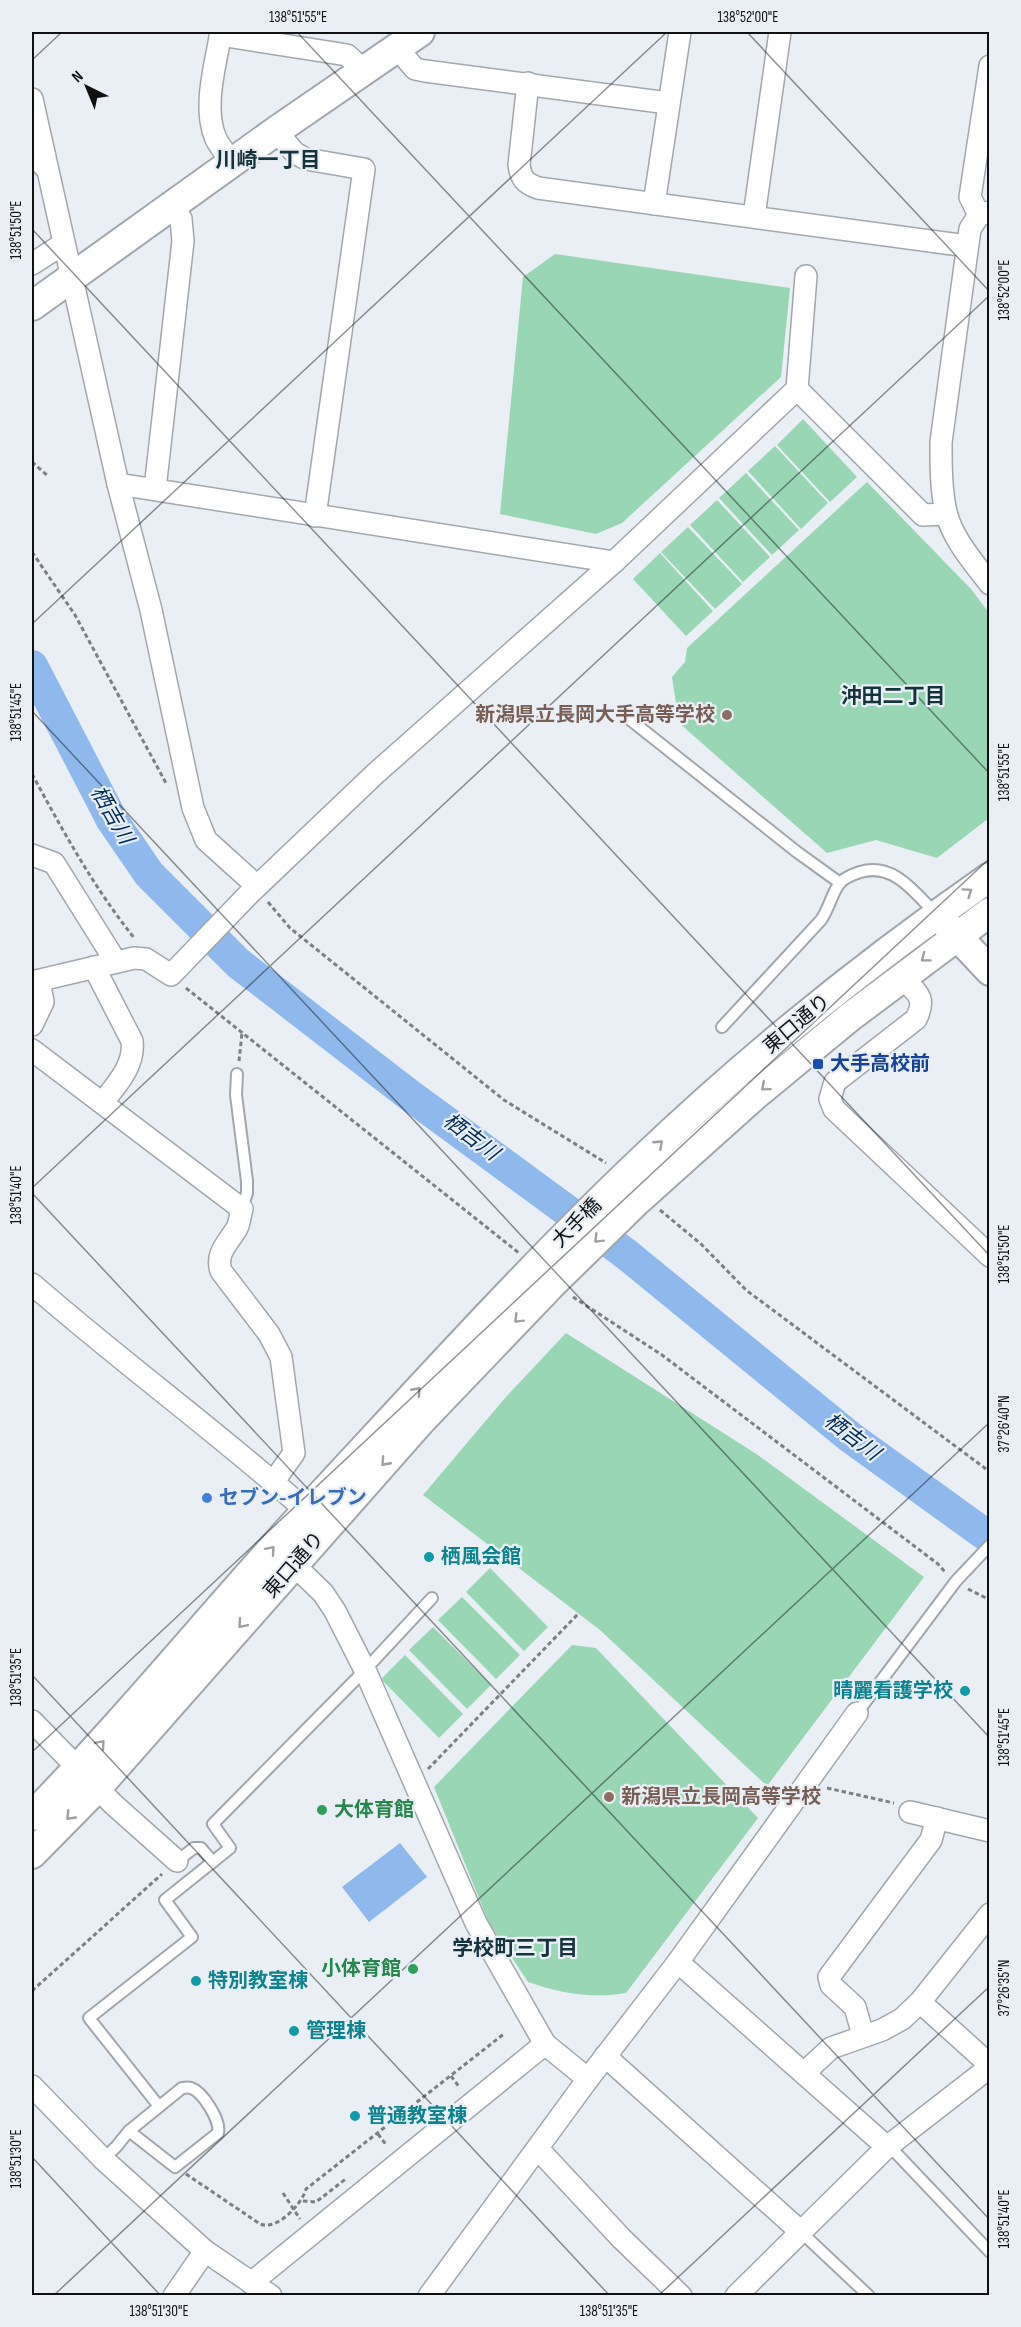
<svg xmlns="http://www.w3.org/2000/svg" width="1021" height="2327" font-family="'Sofia Sans Condensed','Noto Sans JP',sans-serif">
<style>
.green{fill:#98d6b4}
.water{fill:#8fb9ed}
.lines{fill:none;stroke-linecap:round;stroke-linejoin:round}
.river{stroke:#8fb9ed;stroke-width:32}
.lane-casing{stroke:#a2a7ad;stroke-width:14}
.street-casing{stroke:#a2a7ad;stroke-width:24}
.secondary-casing{stroke:#a2a7ad;stroke-width:32}
.path{stroke:#7c7f83;stroke-width:3;stroke-dasharray:4.5 3;stroke-linecap:butt}
.lane{stroke:#fff;stroke-width:10}
.street{stroke:#fff;stroke-width:21}
.secondary{stroke:#fff;stroke-width:28}
.oneway{stroke:#9fa0a1}
.ticks{fill:none;stroke:#0f1113;stroke-width:1.5;stroke-opacity:0.45}
.education-dot{fill:#8d6e63;stroke:#eaeff5;stroke-width:2}
.transit-dot{fill:#1a4fb4;stroke:#eaeff5;stroke-width:2}
.shop-dot{fill:#3f7fe0;stroke:#eaeff5;stroke-width:2}
.culture-dot{fill:#0f9aa8;stroke:#eaeff5;stroke-width:2}
.leisure-dot{fill:#2e9e5b;stroke:#eaeff5;stroke-width:2}
.labels{text-anchor:middle;dominant-baseline:central;stroke-width:4.5;stroke-linejoin:round;paint-order:stroke}
.education-label{font-size:20px;font-weight:bold;fill:#785e54;stroke:#eaeff5;text-anchor:end}
.street-label{font-size:20px;fill:#0f1113;stroke:#eaeff5}
.transit-label{font-size:20px;font-weight:bold;fill:#164399;stroke:#eaeff5;text-anchor:start}
.shop-label{font-size:20px;font-weight:bold;fill:#366cbe;stroke:#eaeff5;text-anchor:start}
.culture-label{font-size:20px;font-weight:bold;fill:#0d838f;stroke:#eaeff5;text-anchor:start}
.leisure-label{font-size:20px;font-weight:bold;fill:#27864d;stroke:#eaeff5;text-anchor:start}
.neighbourhood-label{font-size:21px;font-weight:bold;fill:#15333d;stroke:#eaeff5}
.water-label{font-size:21px;font-style:italic;fill:#012c5a;stroke:#eaeff5}
.neatline{fill:none;stroke:#0f1113;stroke-width:2}
.ticks-label{font-size:15px;text-anchor:middle;fill:#0f1113}
</style>
<rect width="100%" height="100%" fill="#eaeff5"/>
<g class="green">
<path d="M555 254 790 288 781 377 622 523 596 534 500 514 523 277Z"/>
<path d="M803 419 857 477 830 502 777 445Z"/>
<path d="M775 446 828 503 801 529 748 471Z"/>
<path d="M746 473 799 530 772 555 719 498Z"/>
<path d="M867 482 971 589 989 613V818L937 858 876 840 827 853 679 723 672 677 685 662 687 648Z"/>
<path d="M717 500 770 557 743 582 690 525Z"/>
<path d="M688 527 742 584 715 609 661 552Z"/>
<path d="M660 553 713 611 686 636 633 579Z"/>
<path d="M566 1333 758 1455 924 1577 767 1786 600 1630 423 1495 505 1398Z"/>
<path d="M490 1568 548 1627 524 1651 466 1592Z"/>
<path d="M462 1597 520 1655 496 1679 438 1620Z"/>
<path d="M433 1627 491 1685 467 1709 409 1650Z"/>
<path d="M572 1645 596 1648 758 1818 626 1993C593 1999 559 1993 528 1982L489 1923 434 1787Z"/>
<path d="M405 1655 463 1714 439 1738 381 1679Z"/>
</g>
<path class="water" d="M400 1843 427 1877 369 1922 342 1887Z"/>
<g class="lines">
<path class="river" d="M32 666 112 820 149 874 238 963 408 1094 626 1254 850 1437 990 1538"/>
<g class="lane-casing">
<g id="lane">
<path d="M32 161 46 176"/>
<path d="M628 718 797 852 840 883"/>
<path d="M722 1027 821 920C829 909 833 890 840 883 844 878 854 874 860 872 894 862 915 893 936 914"/>
<path d="M237 1074 236 1095 247 1181V1193L242 1209"/>
<path d="M857 1713 956 1581 990 1545"/>
<path d="M177 1861 194 1848H201L213 1862"/>
<path d="M158 2105 89 2018 192 1937 165 1900 230 1848 213 1824 365 1670 432 1598"/>
<path d="M887 2147 897 2154 990 2252"/>
<path d="M103 2159 116 2147 129 2131 182 2088C185 2088 188 2087 191 2088 203 2092 221 2121 218 2133L175 2167 129 2131"/>
<path d="M801 2232 869 2296"/>
</g>
</g>
<g class="street-casing">
<g id="street">
<path d="M221 32C216 63 202 108 216 139 220 147 227 155 232 162"/>
<path d="M220 35 347 55 363 70"/>
<path d="M397 48 415 69 425 71 668 103"/>
<path d="M528 83 519 165C521 179 525 183 538 188L967 246"/>
<path d="M32 99 118 484 151 610 193 808 206 840 257 886"/>
<path d="M276 131 295 153 306 159 364 169 315 516"/>
<path d="M654 204 680 32"/>
<path d="M990 212 979 215 970 229 941 442C941 466 941 490 946 512 952 538 974 563 990 584"/>
<path d="M979 215 970 197 990 66"/>
<path d="M754 216 780 32"/>
<path d="M32 264 63 244"/>
<path d="M797 389 923 515 946 514"/>
<path d="M118 484 614 562"/>
<path d="M155 489 183 241 181 219 172 204"/>
<path d="M32 855 54 863 116 962"/>
<path d="M94 967 132 1041C135 1065 117 1084 103 1102"/>
<path d="M901 977C917 993 927 997 916 1019L835 1082 830 1099 834 1109 990 1256"/>
<path d="M32 982 134 958 146 959 171 975 249 894 375 774 614 562 797 389 806 276"/>
<path d="M32 1025 43 1002 39 981"/>
<path d="M32 1050 242 1209C240 1215 240 1222 237 1228 229 1242 215 1253 221 1271L269 1334 281 1357 294 1453 274 1481"/>
<path d="M32 1284C125 1365 224 1437 317 1520"/>
<path d="M294 1565 323 1593 335 1611 365 1670 476 1923 545 2044 588 2079"/>
<path d="M32 1721 113 1804 177 1861"/>
<path d="M910 1812 990 1831"/>
<path d="M678 1962 887 2147"/>
<path d="M920 2002 990 2065"/>
<path d="M863 2035 855 2007 831 1985 829 1977 931 1840 937 1818"/>
<path d="M605 2056 801 2232"/>
<path d="M804 2073 831 2048 882 2030 902 2019 920 2002 990 1914"/>
<path d="M32 2086 103 2159 205 2251 271 2296"/>
<path d="M538 2149 622 2239 681 2296"/>
<path d="M251 2283 545 2044"/>
<path d="M174 2296 205 2251"/>
<path d="M429 2296 588 2079 678 1962 857 1713"/>
<path d="M736 2296 887 2147 990 2067"/>
</g>
</g>
<g class="secondary-casing">
<g id="secondary">
<path d="M32 306 276 131 420 32"/>
<path d="M944 922 990 971"/>
<path d="M32 1816C128 1718 214 1611 307 1510 418 1391 526 1270 644 1158 751 1056 868 962 990 877"/>
<path d="M32 1854 97 1788 421 1421 553 1283 637 1201 753 1097 850 1017 990 912"/>
</g>
</g>
<g class="path">
<path d="M32 462 48 476"/>
<path d="M32 552 75 615 167 785"/>
<path d="M32 774C63 831 94 888 135 939"/>
<path d="M268 902 290 928 504 1100 606 1163"/>
<path d="M186 988 519 1253"/>
<path d="M239 1061 242 1033"/>
<path d="M660 1210 701 1244 746 1290 990 1472"/>
<path d="M573 1297 662 1355 938 1564 946 1573"/>
<path d="M968 1589 990 1600"/>
<path d="M428 1769 578 1614"/>
<path d="M827 1788 894 1803"/>
<path d="M32 1991 162 1874"/>
<path d="M451 2076 460 2088"/>
<path d="M378 2134 387 2146"/>
<path d="M186 2174 260 2224C277 2231 302 2204 306 2189L505 2033"/>
<path d="M283 2193 300 2219"/>
<path d="M303 2201 316 2202 347 2178"/>
</g>
<use href="#lane" class="lane"/>
<use href="#street" class="street"/>
<use href="#secondary" class="secondary"/>
</g>
<defs><path id="oneway-chevron" d="M-2-3.5L2.5 0L-2 3.5" fill="none" stroke-width="1.6" stroke-linecap="round" stroke-linejoin="round" transform="scale(1.5)"/></defs>
<g class="oneway">
<use href="#oneway-chevron" transform="translate(968 892) rotate(-35)"/>
<use href="#oneway-chevron" transform="translate(925 958) rotate(143)"/>
<use href="#oneway-chevron" transform="translate(765 1087) rotate(140)"/>
<use href="#oneway-chevron" transform="translate(659 1144) rotate(-43)"/>
<use href="#oneway-chevron" transform="translate(598 1239) rotate(135)"/>
<use href="#oneway-chevron" transform="translate(518 1319) rotate(135)"/>
<use href="#oneway-chevron" transform="translate(417 1391) rotate(-48)"/>
<use href="#oneway-chevron" transform="translate(385 1462) rotate(132)"/>
<use href="#oneway-chevron" transform="translate(271 1550) rotate(-49)"/>
<use href="#oneway-chevron" transform="translate(242 1624) rotate(131)"/>
<use href="#oneway-chevron" transform="translate(101 1744) rotate(-49)"/>
<use href="#oneway-chevron" transform="translate(70 1816) rotate(134)"/>
</g>
<path class="ticks" d="M297 32 990 774M747 32 990 292M32 60 62 32M32 229 990 1256M32 624 667 32M32 711 990 1738M32 1188 990 295M32 1193 990 2220M32 1675 610 2296M32 1752 990 858M32 2157 161 2296M53 2296 990 1422M658 2296 990 1986"/>
<g class="education-dot">
<circle cx="727" cy="715" r="6"/>
<circle cx="609" cy="1797" r="6"/>
</g>
<rect class="transit-dot" x="812" y="1058" width="12" height="12" rx="3"/>
<circle class="shop-dot" cx="207" cy="1498" r="6"/>
<g class="culture-dot">
<circle cx="429" cy="1557" r="6"/>
<circle cx="965" cy="1691" r="6"/>
<circle cx="196" cy="1981" r="6"/>
<circle cx="294" cy="2031" r="6"/>
<circle cx="355" cy="2116" r="6"/>
</g>
<g class="leisure-dot">
<circle cx="322" cy="1810" r="6"/>
<circle cx="413" cy="1969" r="6"/>
</g>
<g class="labels">
<g class="education-label">
<text x="715" y="715">新潟県立長岡大手高等学校</text>
<text x="621" y="1797" text-anchor="start">新潟県立長岡高等学校</text>
</g>
<g class="street-label">
<text transform="translate(797 1024) rotate(-40)">東口通り</text>
<text transform="translate(577 1223) rotate(-45)">大手橋</text>
<text transform="translate(294 1565) rotate(-49)">東口通り</text>
</g>
<g class="transit-label">
<text x="830" y="1064">大手高校前</text>
</g>
<g class="shop-label">
<text x="219" y="1498">セブン-イレブン</text>
</g>
<g class="culture-label">
<text x="441" y="1557">栖風会館</text>
<text x="953" y="1691" text-anchor="end">晴麗看護学校</text>
<text x="208" y="1981">特別教室棟</text>
<text x="306" y="2031">管理棟</text>
<text x="367" y="2116">普通教室棟</text>
</g>
<g class="leisure-label">
<text x="334" y="1810">大体育館</text>
<text x="401" y="1969" text-anchor="end">小体育館</text>
</g>
<g class="neighbourhood-label">
<text x="268" y="160">川崎一丁目</text>
<text x="893" y="696">沖田二丁目</text>
<text x="515" y="1948">学校町三丁目</text>
</g>
<g class="water-label">
<text transform="translate(112 815) rotate(60)">栖吉川</text>
<text transform="translate(471 1137) rotate(37)">栖吉川</text>
<text transform="translate(852 1437) rotate(37)">栖吉川</text>
</g>
</g>
<rect width="1021" height="2327" fill="none" stroke="#eaeff5" stroke-width="66"/>
<g transform="translate(87 87) rotate(317)" stroke="#eaeff5" stroke-width="4.5" paint-order="stroke">
<path d="M0-4.5L10 22L0 15L-10 22Z" fill="#0f1113"/>
<text y="-9" font-size="16" font-weight="bold" text-anchor="middle" fill="#0f1113">N</text>
</g>
<rect x="33" y="33" width="955" height="2261" class="neatline"/>
<g class="ticks-label">
<text x="298" y="22">138°51'55"E</text>
<text x="748" y="22">138°52'00"E</text>
<text transform="translate(16 230) rotate(-90)" y="5">138°51'50"E</text>
<text transform="translate(1004 290) rotate(-90)" y="5">138°52'00"E</text>
<text transform="translate(16 712) rotate(-90)" y="5">138°51'45"E</text>
<text transform="translate(1004 772) rotate(-90)" y="5">138°51'55"E</text>
<text transform="translate(16 1195) rotate(-90)" y="5">138°51'40"E</text>
<text transform="translate(1004 1254) rotate(-90)" y="5">138°51'50"E</text>
<text transform="translate(1004 1424) rotate(-90)" y="5">37°26'40"N</text>
<text transform="translate(16 1677) rotate(-90)" y="5">138°51'35"E</text>
<text transform="translate(1004 1737) rotate(-90)" y="5">138°51'45"E</text>
<text transform="translate(1004 1988) rotate(-90)" y="5">37°26'35"N</text>
<text transform="translate(16 2159) rotate(-90)" y="5">138°51'30"E</text>
<text transform="translate(1004 2219) rotate(-90)" y="5">138°51'40"E</text>
<text x="159" y="2316">138°51'30"E</text>
<text x="609" y="2316">138°51'35"E</text>
</g>
</svg>
